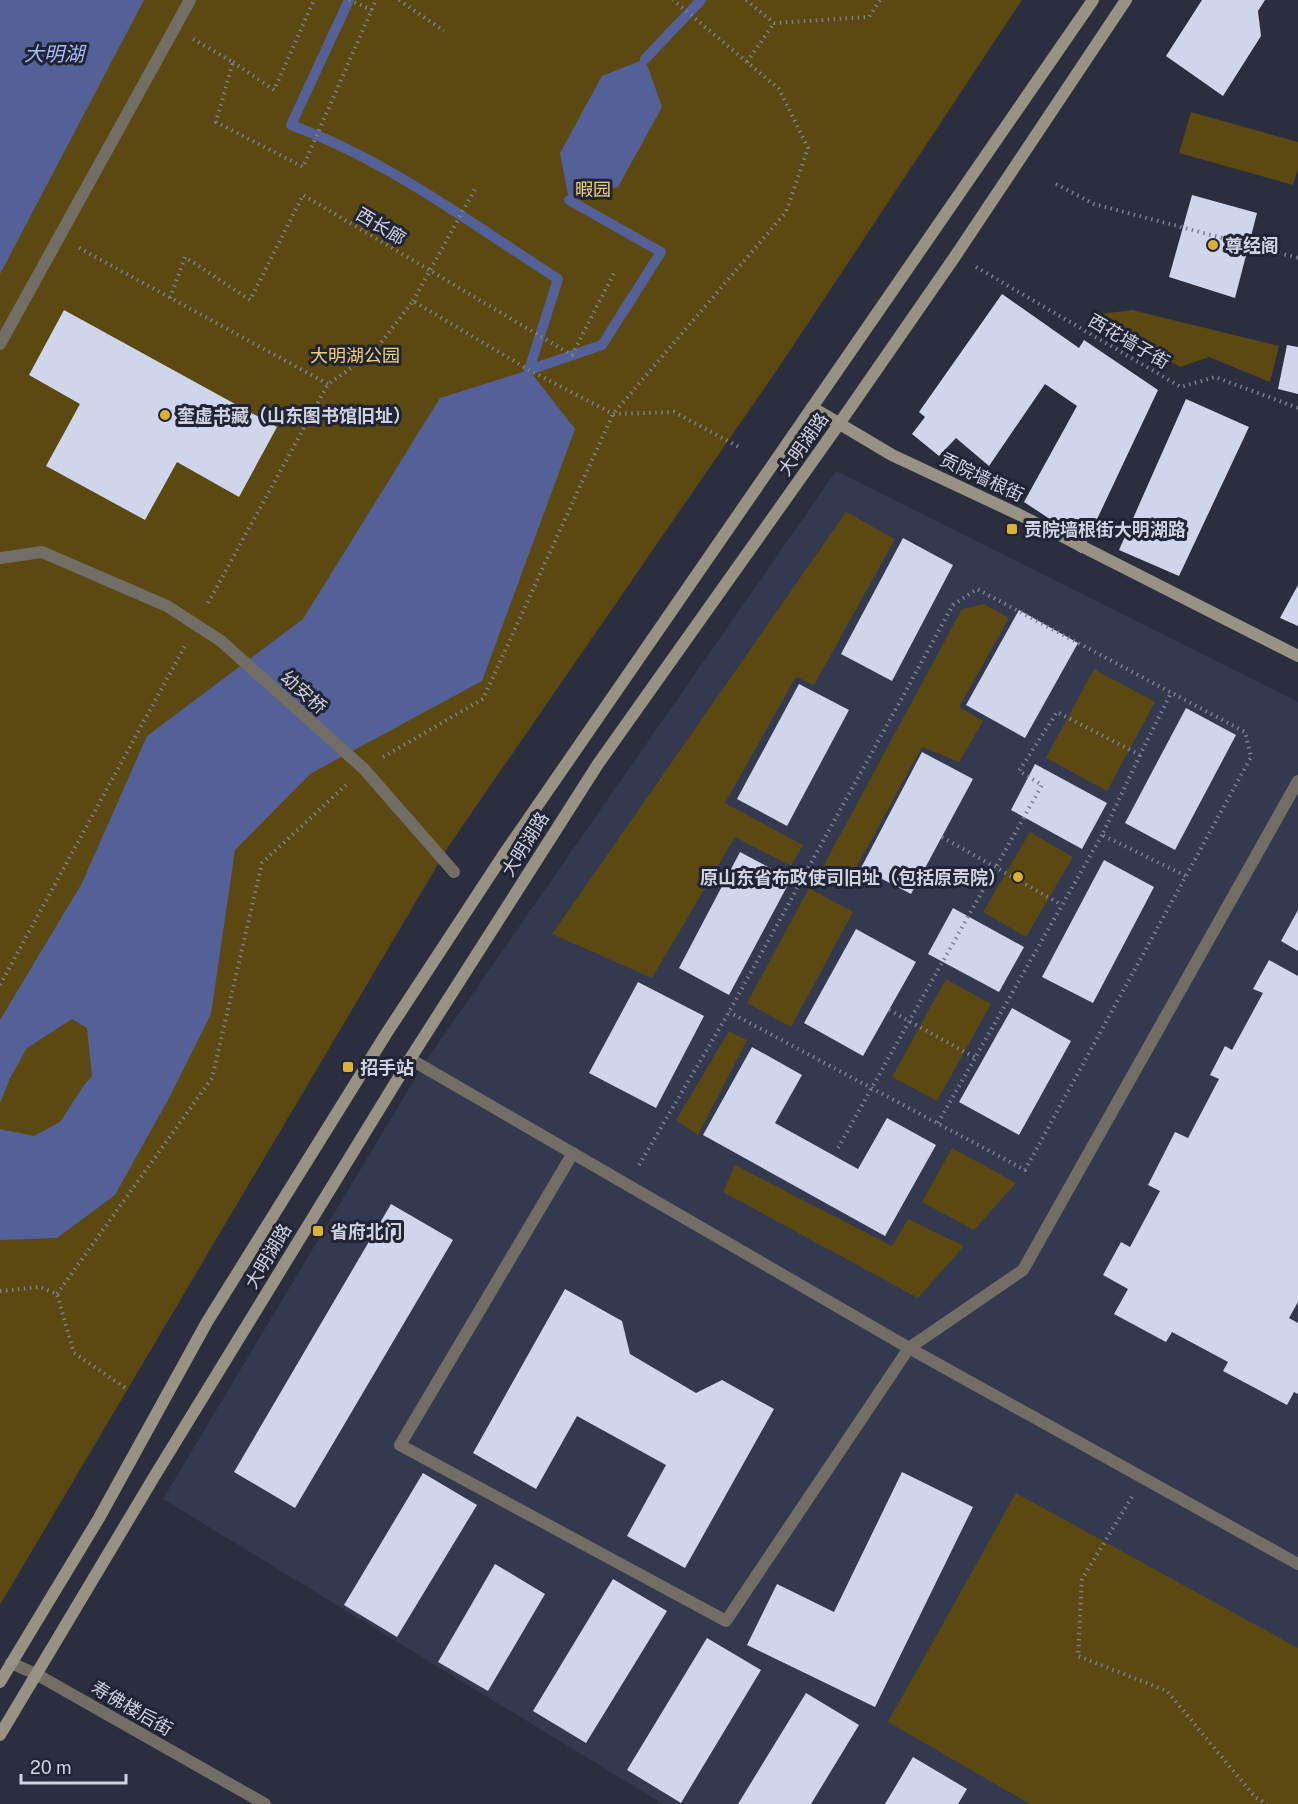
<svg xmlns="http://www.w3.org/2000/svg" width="1298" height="1804" font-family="'Public Sans','Noto Sans SC',sans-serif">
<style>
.built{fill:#33394f}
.green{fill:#5c4811}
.water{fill:#546198}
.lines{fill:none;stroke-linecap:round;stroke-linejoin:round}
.stream{stroke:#546198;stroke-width:10}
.building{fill:#cfd5eb}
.path{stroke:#7c808e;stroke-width:4;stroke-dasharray:1.5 4.5;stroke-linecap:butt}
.lane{stroke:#726e66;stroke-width:12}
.street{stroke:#726e66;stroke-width:12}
.secondary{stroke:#989284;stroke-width:12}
.poi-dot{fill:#ddb133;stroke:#202434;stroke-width:2}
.labels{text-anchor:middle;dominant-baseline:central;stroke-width:6;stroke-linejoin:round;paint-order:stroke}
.park-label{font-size:18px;fill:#f3cf73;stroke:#202434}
.street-label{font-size:18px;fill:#d0d3de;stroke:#202434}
.poi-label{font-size:18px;font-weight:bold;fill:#d0d3de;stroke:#202434;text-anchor:start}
.water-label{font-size:20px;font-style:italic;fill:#aabbfd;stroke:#202434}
</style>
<rect width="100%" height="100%" fill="#2a2e3f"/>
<path class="built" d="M836 471 1298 702V1804H663L163 1499 423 1065Z"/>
<g class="green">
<path d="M0 0H1022L781 364 450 844 0 1605Z"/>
<path d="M1191 112 1298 142V169L1293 185 1179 153Z"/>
<path d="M1132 310 1279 346 1270 382 1209 357 1180 367 1092 315Z"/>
<path d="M846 512 895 539 814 685 796 677 725 803 803 845 791 866 735 837 652 978 552 934Z"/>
<path d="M984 604 1009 618 959 707 983 721 959 762 922 747 850 879 824 865 962 609Z"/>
<path d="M1094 669 1155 702 1107 791 1046 758Z"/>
<path d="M1030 832 1073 857 1026 937 983 912Z"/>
<path d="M809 888 853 912 791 1027 747 1003Z"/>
<path d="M946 979 991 1004 937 1101 892 1077Z"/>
<path d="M729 1031 747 1040 698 1135 676 1120Z"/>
<path d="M952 1148 1016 1183 974 1230 922 1202Z"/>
<path d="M735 1165 892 1246 908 1219 964 1246 918 1298 723 1192Z"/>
<path d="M1016 1493 1298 1648V1804H1030L888 1722Z"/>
</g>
<g class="water">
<path d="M0 0H144L0 274Z"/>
<path d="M645 59 662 107 618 187 569 200 560 153 602 76Z"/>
<path d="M529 370 575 429 482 681 310 774 235 850 211 1014 169 1098 115 1195 57 1238 0 1240V1129L34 1136 60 1122 84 1085 92 1076 87 1028 72 1019 27 1048 10 1078 0 1103V1020L82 883 147 736 303 619 440 398Z"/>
</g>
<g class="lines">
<g class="stream">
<path d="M349 0 291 125C387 160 472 224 558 279L529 370"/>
<path d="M645 59 701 0"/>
<path d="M529 370 602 345 661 252 569 200"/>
</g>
</g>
<g class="building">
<path d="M1202 0H1265L1258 11 1261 36 1223 96 1166 56Z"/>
<path d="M1192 195 1257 213 1235 298 1169 277Z"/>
<path d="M1002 294 1079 348 1084 340 1158 390 1081 553 1053 536 1059 525 1024 502 1077 406 1045 384 989 466 956 438 939 456 912 434 925 417 919 412Z"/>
<path d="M64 310 277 427 239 497 177 462 145 520 46 466 80 404 29 375Z"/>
<path d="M1287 345 1298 347V394L1278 389Z"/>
<path d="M1186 399 1249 427 1179 576 1119 550Z"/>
<path d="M903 538 953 565 892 681 841 654Z"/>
<path d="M1298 585V626L1280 618Z"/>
<path d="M1019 610 1078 643 1025 738 966 705Z"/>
<path d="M799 684 849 710 787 826 737 799Z"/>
<path d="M1186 708 1236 735 1175 850 1125 823Z"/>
<path d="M922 752 973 779 911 894 861 868Z"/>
<path d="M1035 764 1107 803 1082 849 1011 810Z"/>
<path d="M740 852 791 879 729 995 679 968Z"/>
<path d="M1104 860 1154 887 1093 1003 1042 977Z"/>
<path d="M953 908 1024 947 999 992 928 954Z"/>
<path d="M1298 910V951L1281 941Z"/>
<path d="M856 929 916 962 863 1056 804 1023Z"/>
<path d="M1269 960 1298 976V1302L1289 1318 1298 1323V1394L1294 1392 1287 1405 1223 1371 1228 1362 1172 1332 1166 1342 1114 1314 1128 1289 1103 1275 1121 1242 1130 1247 1160 1191 1148 1185 1175 1132 1188 1138 1219 1079 1210 1075 1225 1046 1232 1050 1263 993 1253 989Z"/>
<path d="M638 982 704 1016 656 1108 589 1073Z"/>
<path d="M1012 1008 1071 1041 1019 1135 959 1102Z"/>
<path d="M752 1047 802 1075 775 1123 858 1169 887 1118 936 1145 885 1236 703 1135Z"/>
<path d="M391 1204 453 1240 295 1508 234 1472Z"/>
<path d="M565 1289 622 1321 630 1354 696 1393 722 1380 774 1409 685 1568 627 1536 666 1465 577 1416 536 1489 473 1453Z"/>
<path d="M902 1472 973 1507 875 1707 747 1645 777 1584 834 1612Z"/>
<path d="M423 1473 477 1505 397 1637 344 1605Z"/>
<path d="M495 1564 545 1594 488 1691 438 1662Z"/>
<path d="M613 1579 667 1611 586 1743 533 1711Z"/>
<path d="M707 1638 761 1670 681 1803 627 1770Z"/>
<path d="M806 1693 859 1725 811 1804H738Z"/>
<path d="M913 1757 967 1789 958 1804H885Z"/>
</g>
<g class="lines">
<g class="path">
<path d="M349 0 372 10"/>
<path d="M399 0 444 31"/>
<path d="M746 0 774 23 869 17 880 0"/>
<path d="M193 39 233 62 216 122 303 167 376 0"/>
<path d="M233 62 274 90 314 0"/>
<path d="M747 62 774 23"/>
<path d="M1056 184 1094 204 1298 258"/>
<path d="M79 248 328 384"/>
<path d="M976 267 1181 387 1215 377 1298 408"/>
<path d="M170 298 185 257 250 300 303 195 572 355 614 273"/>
<path d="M413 301 475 189"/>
<path d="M208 603 328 384 373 353 413 301 529 370 613 414 674 412 739 447"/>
<path d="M1140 755 1102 835 1186 876"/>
<path d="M383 757 483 699 613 414 786 212 808 148 779 89 673 0"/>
<path d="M942 837 1062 905"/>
<path d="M0 985 186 644"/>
<path d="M889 1010 976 1058"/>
<path d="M938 1123 1102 835"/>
<path d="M838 1148 1042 785 1019 771 1057 712 1140 755 1171 693"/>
<path d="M639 1165 729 1012 953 605 977 589 1245 732 1251 757 1025 1170 729 1012"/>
<path d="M0 1291 40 1287 57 1294 74 1353 127 1389"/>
<path d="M57 1294 212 1078 262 863 346 785"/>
<path d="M1132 1497 1082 1579 1078 1656 1167 1691 1255 1797 1267 1804"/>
</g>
<g class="lane">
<path d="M0 344 190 0"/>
<path d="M0 558 42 552 167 606 221 641 364 769 454 872"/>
<path d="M410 1059 909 1348 1298 1564"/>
<path d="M573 1153 400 1445 726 1621 909 1348 1023 1270 1298 781"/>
</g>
<path class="street" d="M11 1663 36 1674 265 1804"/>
<g class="secondary">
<path d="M813 408 892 455 1020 515 1298 656"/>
<path d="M0 1682 99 1518 207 1322 386 1034 502 857 1093 0"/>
<path d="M0 1735 154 1477 410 1059 598 764 839 424 956 255 1126 0"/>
</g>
</g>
<g class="poi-dot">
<circle cx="1213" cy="245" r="6"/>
<circle cx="165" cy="415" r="6"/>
<rect x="1006" y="523" width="12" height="12" rx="3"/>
<circle cx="1018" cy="877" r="6"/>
<rect x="342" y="1061" width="12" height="12" rx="3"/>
<rect x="312" y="1225" width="12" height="12" rx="3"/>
</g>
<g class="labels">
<g class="park-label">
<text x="593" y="189">暇园</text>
<text x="355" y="355">大明湖公园</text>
</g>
<g class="street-label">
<text transform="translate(381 226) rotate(31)">西长廊</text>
<text transform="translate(1129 341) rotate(30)">西花墙子街</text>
<text transform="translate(803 444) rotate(-55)">大明湖路</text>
<text transform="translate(982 477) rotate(25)">贡院墙根街</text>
<text transform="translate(304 692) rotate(42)">幼安桥</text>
<text transform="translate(525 844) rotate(-58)">大明湖路</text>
<text transform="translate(268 1256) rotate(-59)">大明湖路</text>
<text transform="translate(132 1708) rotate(30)">寿佛楼后街</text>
</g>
<g class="poi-label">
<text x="1225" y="245">尊经阁</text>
<text x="177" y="415">奎虚书藏（山东图书馆旧址）</text>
<text x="1024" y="529">贡院墙根街大明湖路</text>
<text x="1006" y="877" text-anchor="end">原山东省布政使司旧址（包括原贡院）</text>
<text x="360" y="1067">招手站</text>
<text x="330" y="1231">省府北门</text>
</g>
<g class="water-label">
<text x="54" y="54">大明湖</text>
</g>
</g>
<path d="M21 1774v9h105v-9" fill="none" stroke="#d0d3de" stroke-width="3"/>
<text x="30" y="1774" font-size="18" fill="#d0d3de" stroke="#202434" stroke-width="4.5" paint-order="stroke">20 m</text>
</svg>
